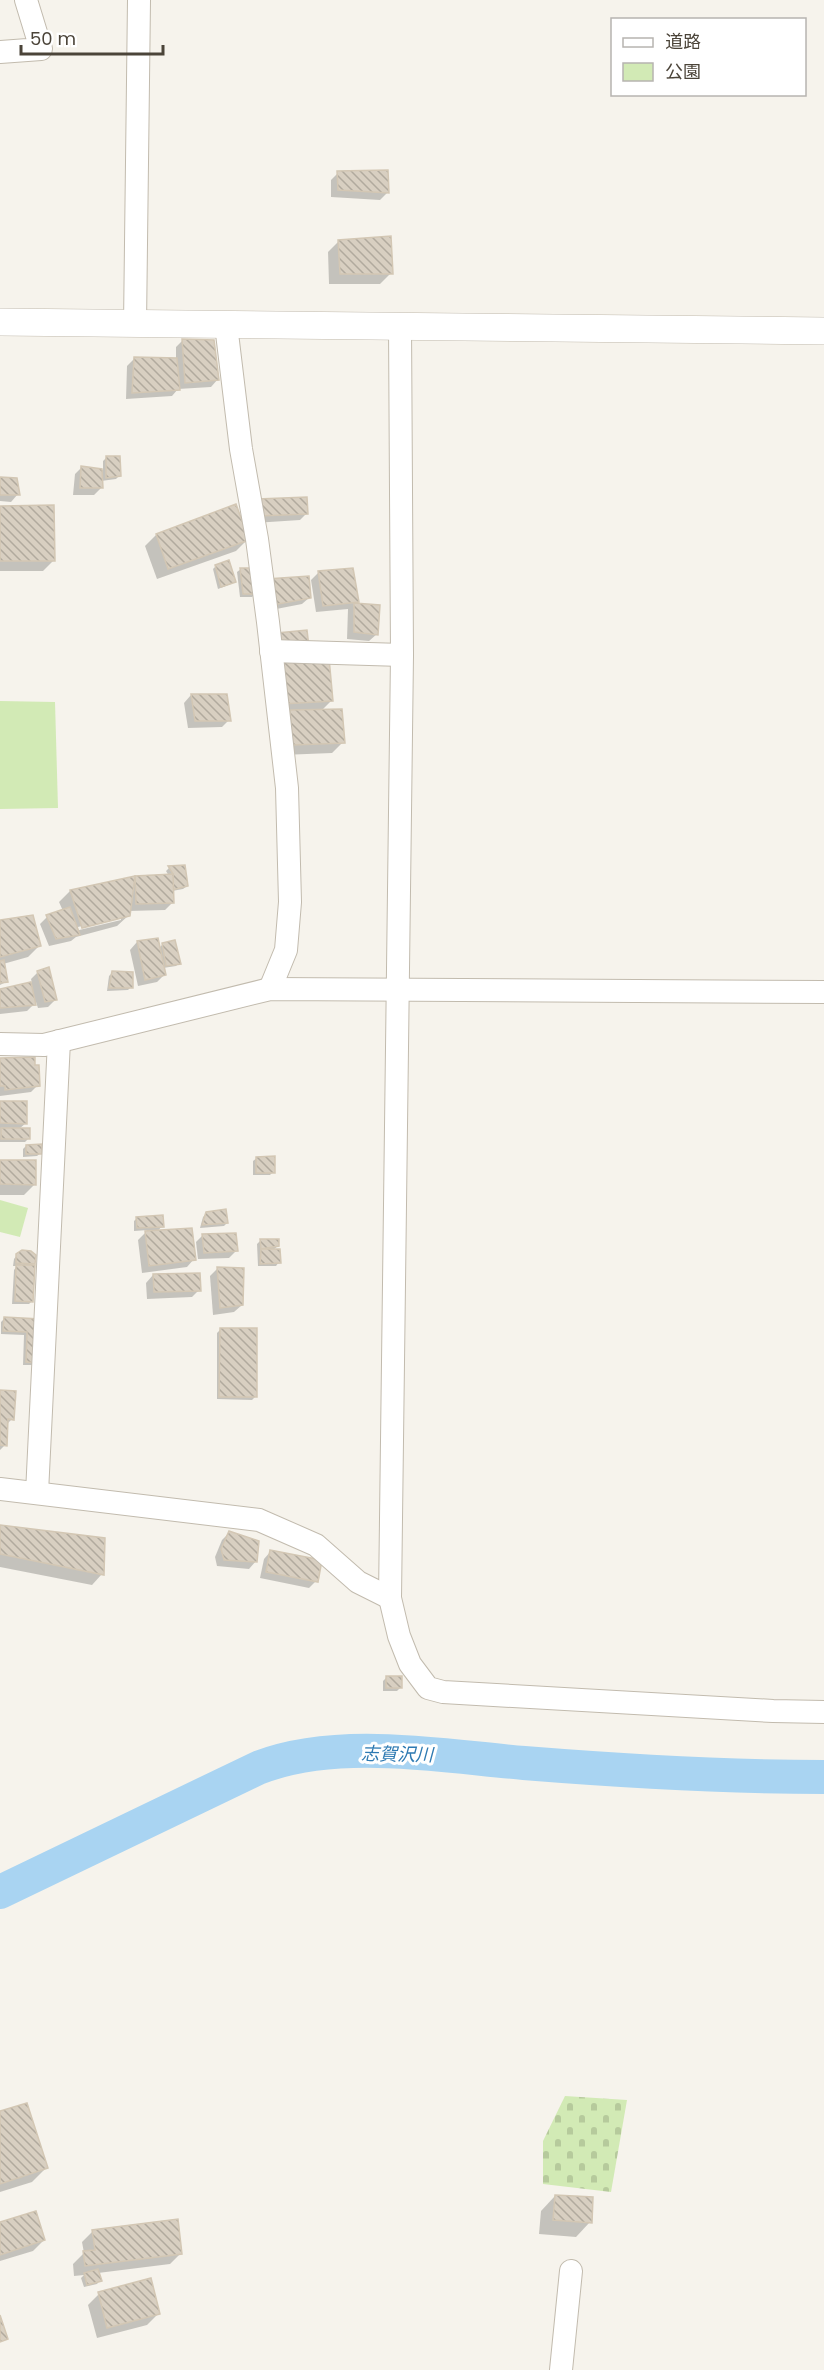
<svg xmlns="http://www.w3.org/2000/svg" width="824" height="2370" font-family="Poppins,'Noto Sans JP',sans-serif">
<style>
.green{fill:#d2eab5}
.cemetery{fill:url(#cemetery-stones)}
.shadow{fill:#0003;fill-rule:evenodd}
.lines{fill:none;stroke-linecap:round;stroke-linejoin:round}
.river{stroke:#a9d4f2;stroke-width:34}
.building{fill:url(#building-back-hatch);stroke:#d3c7b4;stroke-width:1.5}
.minor-casing{stroke:#c2bbae;stroke-width:24}
.tertiary-casing{stroke:#c2bbae;stroke-width:28}
.minor{stroke:#fff;stroke-width:22}
.tertiary{stroke:#fff;stroke-width:27}
.labels{text-anchor:middle;dominant-baseline:central;stroke-width:6;stroke-linejoin:round;paint-order:stroke}
.water-label{font-size:18px;font-style:italic;fill:#2e7ab2;stroke:#fff}
</style>
<defs>
<pattern id="cemetery-stones" width="16" height="16" patternUnits="userSpaceOnUse" patternTransform="scale(1.5)"><rect width="16" height="16" fill="#d2eab5"/><path d="M2 7V4a2 2 0 0 1 4 0v3zM10 15v-3a2 2 0 0 1 4 0v3z" fill="#b6ca9c"/></pattern>
<pattern id="building-back-hatch" width="6" height="6" patternUnits="userSpaceOnUse" patternTransform="scale(1.5)"><rect width="6" height="6" fill="#d8cfc1"/><path d="M-1 5l2 2M0 0l6 6M5-1l2 2" fill="none" stroke="#b1aa9e"/></pattern>
</defs>
<rect width="100%" height="100%" fill="#f6f3ec"/>
<g class="green">
<path d="M0 701 55 702 58 808 0 809Z"/>
<path d="M0 1200 28 1208 20 1237 0 1232Z"/>
</g>
<path class="cemetery" d="M565 2096 627 2100 611 2192 543 2184V2141Z"/>
<g class="shadow">
<path d="M338 173 387 193 380 200 331 197V180Z"/>
<path d="M339 241 391 273 380 284H329L328 252Z"/>
<path d="M183 340 218 379 211 387 178 389 172 396 126 399 127 366 135 358 176 359V347Z"/>
<path d="M106 458 120 475 116 479 101 481V488L94 495H73L75 474 82 467 103 470V461Z"/>
<path d="M0 479 18 494 11 502 0 501Z"/>
<path d="M235 506 247 540 236 551 157 579 145 546 156 535Z"/>
<path d="M251 507 307 513 300 520 252 523Z"/>
<path d="M0 508 54 560 43 571H0Z"/>
<path d="M216 566 234 581 231 584 218 589 213 569Z"/>
<path d="M241 569 255 594 252 597H240L237 572Z"/>
<path d="M352 570 358 605 377 634 369 641 347 639 348 609 316 612 311 580 318 573Z"/>
<path d="M261 587 310 597 302 604 266 611Z"/>
<path d="M267 670 332 700 321 711 343 742 332 753 282 755Z"/>
<path d="M191 695 226 696 229 720 222 727 188 728 184 703Z"/>
<path d="M184 867 187 886 183 889 172 891V903L165 910 129 911V915L117 926 76 937 71 941 49 946 40 924 47 917 63 911 59 902 70 891 135 877 169 876 166 871 169 868ZM121 916V920L75 931 74 928Z"/>
<path d="M0 922 39 946 28 957 3 964 6 982 0 985Z"/>
<path d="M137 942 158 949 162 945 179 963 176 966 163 968 164 975 157 982 138 986 130 950Z"/>
<path d="M38 972 55 1000 48 1007 38 1008 36 1002 27 1011 0 1014V990L32 983 31 979Z"/>
<path d="M112 973 131 987 128 990 107 991 109 976Z"/>
<path d="M0 1060 38 1085 31 1092 0 1096Z"/>
<path d="M0 1102 26 1123 19 1129 28 1139 25 1142H0Z"/>
<path d="M26 1146 41 1153 37 1156 23 1157V1149Z"/>
<path d="M257 1158 273 1172 270 1175H253V1161Z"/>
<path d="M0 1161 35 1184 24 1195H0Z"/>
<path d="M207 1213 227 1223 224 1226 200 1228 203 1217Z"/>
<path d="M137 1218 162 1226 157 1232 194 1259 187 1267 142 1273 138 1240 148 1230 134 1231V1221Z"/>
<path d="M203 1235 236 1251 229 1258 198 1259 196 1242Z"/>
<path d="M260 1241 278 1246 272 1251 279 1262 276 1266H258L257 1244Z"/>
<path d="M17 1255 34 1263 30 1267 32 1301 29 1304H12L14 1270 17 1266H13L14 1259Z"/>
<path d="M217 1269 242 1305 234 1312 213 1315 210 1276Z"/>
<path d="M153 1275 199 1290 192 1297 147 1299 146 1283Z"/>
<path d="M4 1319 39 1321 34 1365H23L24 1335 1 1334V1322Z"/>
<path d="M221 1329 255 1397 252 1400 217 1399V1333Z"/>
<path d="M0 1392 12 1419 6 1425 5 1445 0 1450Z"/>
<path d="M0 1527 102 1574 92 1585 0 1567Z"/>
<path d="M229 1533 256 1561 249 1569 217 1566 215 1557 222 1540Z"/>
<path d="M271 1551 316 1581 309 1588 260 1578 264 1559Z"/>
<path d="M387 1677 400 1688 397 1691H383V1681Z"/>
<path d="M0 2113 47 2167 32 2182 0 2192Z"/>
<path d="M555 2196 590 2222 576 2237 539 2234 541 2211Z"/>
<path d="M0 2224 44 2240 33 2251 0 2261Z"/>
<path d="M93 2231 181 2253 170 2264 98 2273 100 2280 97 2284 84 2287 81 2278 84 2275 74 2276 73 2264 84 2253 82 2242Z"/>
<path d="M99 2294 158 2314 147 2325 97 2338 88 2305Z"/>
</g>
<g class="lines">
<path class="river" d="M0 1892 258 1768C337 1737 442 1756 524 1763 624 1771 724 1777 824 1777"/>
</g>
<g class="building">
<path d="M388 170 389 193 338 190 337 171Z"/>
<path d="M391 236 393 274H340L338 240Z"/>
<path d="M182 339 214 340 219 380 185 383Z"/>
<path d="M134 357 177 358 180 390 132 393Z"/>
<path d="M106 456H120L121 476 106 478Z"/>
<path d="M81 466 102 469 103 488H80Z"/>
<path d="M0 477 17 478 20 495H0Z"/>
<path d="M307 497 308 514 259 516 258 499Z"/>
<path d="M236 504 249 540 168 569 156 534Z"/>
<path d="M54 505 55 561H0V506Z"/>
<path d="M229 560 236 582 221 587 215 565Z"/>
<path d="M240 568H255L257 594H243Z"/>
<path d="M353 568 359 602 323 606 318 571Z"/>
<path d="M309 576 311 598 273 605 267 579Z"/>
<path d="M354 603 380 605 378 635 354 632Z"/>
<path d="M307 630 309 647 278 649 277 633Z"/>
<path d="M277 658H329L333 701 282 704Z"/>
<path d="M191 694H227L231 721H195Z"/>
<path d="M342 709 345 743 293 745 290 710Z"/>
<path d="M185 865 188 886 172 890 173 874 168 866Z"/>
<path d="M173 874 174 903 136 904 135 876Z"/>
<path d="M135 876 130 916 82 928 70 890Z"/>
<path d="M70 907 80 935 56 939 46 915Z"/>
<path d="M33 915 41 946 0 957V920Z"/>
<path d="M158 938 166 975 145 980 137 941Z"/>
<path d="M175 940 181 964 166 966 162 943Z"/>
<path d="M4 960 8 982 0 983V961Z"/>
<path d="M49 967 57 1000 45 1002 37 971Z"/>
<path d="M112 971 133 972V988H109Z"/>
<path d="M31 982 36 1005 0 1008V989Z"/>
<path d="M35 1057V1065H39L40 1086 5 1090V1086H0V1058Z"/>
<path d="M0 1101H27V1124L0 1123Z"/>
<rect x="1" y="1128" width="29" height="11"/>
<path d="M42 1144V1154H26V1145Z"/>
<path d="M275 1156V1173H256V1157Z"/>
<path d="M0 1160H36V1185L0 1184Z"/>
<path d="M226 1209 228 1223 202 1225 206 1212Z"/>
<path d="M163 1215 164 1227 137 1228 136 1217Z"/>
<path d="M192 1228 196 1260 149 1266 145 1231Z"/>
<path d="M236 1233 238 1251 204 1253 202 1234Z"/>
<path d="M260 1239H279V1246L261 1249Z"/>
<path d="M261 1249H280L281 1263 260 1264Z"/>
<path d="M22 1250 31 1251 36 1255 35 1264 16 1263V1254Z"/>
<path d="M16 1265H35L33 1302 15 1301Z"/>
<path d="M217 1267 244 1268 243 1305 220 1308Z"/>
<path d="M200 1273 201 1291 154 1292 153 1274Z"/>
<path d="M4 1317 40 1319 38 1363 26 1362 27 1332 3 1331Z"/>
<path d="M220 1328H257V1397H219Z"/>
<path d="M0 1390 16 1391 14 1420 8 1419 7 1446 0 1445Z"/>
<path d="M0 1525 105 1538 104 1575 0 1554Z"/>
<path d="M229 1531 259 1541 257 1562 224 1560 221 1549Z"/>
<path d="M270 1550 322 1560 318 1582 266 1572Z"/>
<rect x="386" y="1676" width="16" height="12"/>
<path d="M27 2103 48 2168 0 2184V2111Z"/>
<path d="M555 2195 593 2197 592 2223 553 2220Z"/>
<path d="M36 2211 45 2240 0 2255V2222Z"/>
<path d="M178 2219 182 2254 85 2266 83 2251 95 2250 92 2230Z"/>
<path d="M98 2269 102 2281 87 2285 84 2273Z"/>
<path d="M151 2278 160 2314 107 2328 98 2292Z"/>
<path d="M0 2315 8 2339 0 2342Z"/>
</g>
<g class="lines">
<g class="minor-casing">
<g id="minor">
<path d="M0 52 41 49 26 0"/>
<path d="M135 325 139 0"/>
<path d="M226 325 241 449 257 539 268 622 287 788 290 902 286 950 270 989"/>
<path d="M400 325 402 655 390 1598 399 1636 410 1664 428 1688 443 1692 773 1711 824 1712"/>
<path d="M271 651 402 655"/>
<path d="M0 1044 44 1045 270 989 824 992"/>
<path d="M0 1489 259 1520 316 1545 358 1582 390 1598"/>
<path d="M37 1493 59 1041"/>
<path d="M561 2370 571 2271"/>
</g>
</g>
<g class="tertiary-casing">
<path id="tertiary" d="M0 322 824 331"/>
</g>
<use href="#minor" class="minor"/>
<use href="#tertiary" class="tertiary"/>
</g>
<g class="labels">
<g class="water-label">
<text transform="translate(397 1754) rotate(1)">志賀沢川</text>
</g>
</g>
<rect x="611" y="18" width="195" height="78" fill="#ffffff" stroke="#b7b4b0" stroke-width="1.5"/>
<rect x="623" y="38" width="30" height="9" fill="#ffffff" stroke="#b7b4b0" stroke-width="1.5"/>
<text x="665" y="48" font-size="18" fill="#4b4439">道路</text>
<rect x="623" y="63" width="30" height="18" fill="#d2eab5" stroke="#b7b4b0" stroke-width="1.5"/>
<text x="665" y="78" font-size="18" fill="#4b4439">公園</text>
<path d="M21 45v9h142v-9" fill="none" stroke="#4b4439" stroke-width="3"/>
<text x="30" y="45" font-size="18" fill="#4b4439" stroke="#ffffff" stroke-width="4.5" paint-order="stroke">50 m</text>
</svg>
